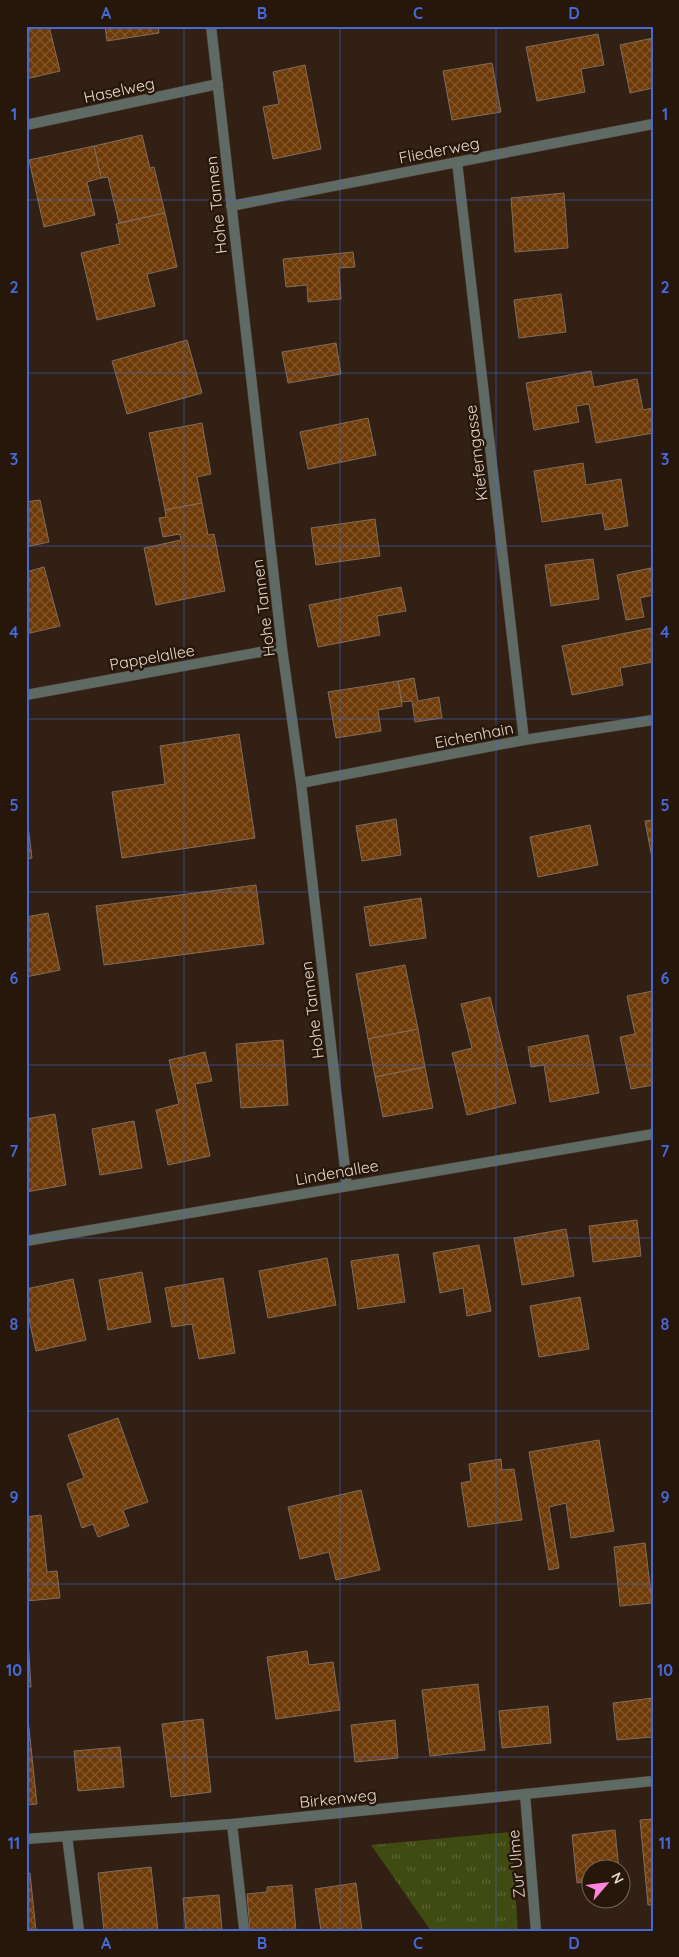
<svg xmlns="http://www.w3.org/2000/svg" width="679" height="1957" font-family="Quicksand,sans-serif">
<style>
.grass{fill:url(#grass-tufts)}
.building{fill:url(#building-cross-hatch);stroke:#806c5d}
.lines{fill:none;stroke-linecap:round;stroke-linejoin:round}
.lane-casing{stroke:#4d3d31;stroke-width:11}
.street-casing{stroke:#4d3d31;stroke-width:11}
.lane{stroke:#606a64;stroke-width:10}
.street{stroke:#606a64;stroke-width:10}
.grid{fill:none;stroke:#4569d6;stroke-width:1;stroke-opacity:0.55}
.labels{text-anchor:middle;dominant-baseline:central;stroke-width:5;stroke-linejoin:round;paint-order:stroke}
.street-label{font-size:16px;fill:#e3d7cf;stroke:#27160a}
.neatline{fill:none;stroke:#4569d6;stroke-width:2}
.grid-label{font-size:16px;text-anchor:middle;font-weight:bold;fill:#4569d6}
</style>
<defs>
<pattern id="grass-tufts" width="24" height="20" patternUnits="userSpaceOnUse" patternTransform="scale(1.25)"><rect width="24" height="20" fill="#404b11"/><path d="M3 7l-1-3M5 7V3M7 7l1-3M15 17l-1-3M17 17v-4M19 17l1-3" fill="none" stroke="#5b6433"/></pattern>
<pattern id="building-cross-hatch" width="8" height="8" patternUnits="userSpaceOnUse" patternTransform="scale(1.25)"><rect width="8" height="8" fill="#6e3a08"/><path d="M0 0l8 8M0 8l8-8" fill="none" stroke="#83562b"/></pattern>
</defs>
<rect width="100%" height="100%" fill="#312013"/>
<path class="grass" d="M511 1832 518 1931H431L371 1845Z"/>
<g class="building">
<path d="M26 26H49L60 71 26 79Z"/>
<path d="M105 26H158L159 33 107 41Z"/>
<path d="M598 34 604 65 581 69 585 92 537 101 526 47Z"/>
<path d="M653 38V88L630 93 620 45Z"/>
<path d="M492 63 501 112 452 120 443 71Z"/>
<path d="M305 65 321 149 273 159 263 107 279 104 273 72Z"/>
<path d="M142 135 150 168 154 167 165 213 119 223 108 177 101 178 94 146Z"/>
<path d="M94 146 101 178 87 182 95 215 44 227 29 160Z"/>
<path d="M564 193 568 248 515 252 511 198Z"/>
<path d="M165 213 177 267 147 274 155 306 97 320 81 253 120 244 116 224Z"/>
<path d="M353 252 355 267 339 268 341 299 308 302 307 285 286 287 283 259Z"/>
<path d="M561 294 566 332 519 338 514 300Z"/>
<path d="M187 340 202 393 127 414 112 361Z"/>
<path d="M336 343 341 374 288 383 282 352Z"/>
<path d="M591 371 594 387 637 379 643 410 653 408V433L596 443 589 404 576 406 579 422 534 430 526 383Z"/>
<path d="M368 418 376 455 308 469 300 432Z"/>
<path d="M202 423 211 474 197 477 202 503 165 510 149 433Z"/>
<path d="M583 463 586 485 621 479 628 526 605 530 602 513 542 522 534 471Z"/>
<path d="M40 500 49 542 26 547V502Z"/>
<path d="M202 503 208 535 214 534 225 591 156 605 144 548 181 540 180 534 163 537 159 518 166 517 165 510Z"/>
<path d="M375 519 380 556 316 565 311 528Z"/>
<path d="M593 559 599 599 551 606 545 565Z"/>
<path d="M44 567 60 626 26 634V572Z"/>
<path d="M651 568 653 595 640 598 644 617 626 620 617 575Z"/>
<path d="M401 587 406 611 377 616 380 635 318 647 309 605Z"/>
<path d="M651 628 653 662 620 668 623 685 572 695 562 646Z"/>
<path d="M414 678 418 701 439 697 442 718 415 722 412 701 402 702 398 681Z"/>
<path d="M398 681 402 706 378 710 381 731 336 738 328 692Z"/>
<path d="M239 734 255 838 122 858 112 792 165 784 160 746Z"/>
<path d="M26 809 32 858 26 859Z"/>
<path d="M396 819 401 855 362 861 356 826Z"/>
<path d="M653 820V863L645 821Z"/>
<path d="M590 825 598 865 538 877 530 837Z"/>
<path d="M256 885 264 944 104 965 96 906Z"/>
<path d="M421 898 426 938 370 946 364 907Z"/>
<path d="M48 913 60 970 26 977V917Z"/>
<path d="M405 965 418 1029 368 1039 356 974Z"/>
<path d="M653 991V1085L631 1089 620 1037 635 1034 627 996Z"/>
<path d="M490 997 516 1103 467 1115 452 1053 472 1048 461 1004Z"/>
<path d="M418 1029 425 1067 375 1077 368 1039Z"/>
<path d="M588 1035 599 1093 550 1102 544 1065 531 1067 528 1047Z"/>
<path d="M283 1040 288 1105 241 1108 236 1044Z"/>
<path d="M205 1052 212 1081 195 1084 210 1156 168 1165 156 1110 179 1104 169 1060Z"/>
<path d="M425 1067 433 1108 383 1117 375 1077Z"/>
<path d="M55 1114 66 1185 26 1192V1119Z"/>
<path d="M134 1121 142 1168 100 1175 92 1129Z"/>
<path d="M637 1220 641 1256 593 1262 589 1226Z"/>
<path d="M566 1229 574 1276 522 1285 514 1238Z"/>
<path d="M479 1245 491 1311 467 1316 463 1288 440 1293 433 1253Z"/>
<path d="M398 1254 405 1302 358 1309 351 1261Z"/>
<path d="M327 1258 336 1305 268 1318 259 1271Z"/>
<path d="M142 1272 151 1322 108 1330 99 1280Z"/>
<path d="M223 1278 235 1353 199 1359 192 1324 172 1327 165 1288Z"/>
<path d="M73 1279 86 1340 36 1351 26 1306V1289Z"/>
<path d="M580 1297 589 1349 539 1357 530 1306Z"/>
<path d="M118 1418 148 1502 123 1510 129 1526 98 1537 93 1524 82 1528 67 1484 84 1478 68 1435Z"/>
<path d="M599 1440 614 1531 571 1538 566 1503 549 1507 559 1568 549 1570 529 1452Z"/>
<path d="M501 1459 502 1470 514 1469 522 1520 468 1527 461 1483 471 1481 469 1464Z"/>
<path d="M361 1490 380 1570 336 1580 329 1552 300 1559 288 1507Z"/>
<path d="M41 1515 47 1572 57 1571 60 1598 26 1601V1517Z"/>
<path d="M645 1543 652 1603 620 1606 614 1547Z"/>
<path d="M26 1608 31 1687H26Z"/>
<path d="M307 1651 309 1665 333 1662 340 1710 276 1719 267 1657Z"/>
<path d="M478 1684 485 1750 430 1756 422 1690Z"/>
<path d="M653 1698V1737L617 1740 613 1703Z"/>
<path d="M548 1706 551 1743 502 1748 499 1711Z"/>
<path d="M26 1719H28L37 1804 26 1805Z"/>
<path d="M203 1719 211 1792 171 1797 162 1724Z"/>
<path d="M395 1720 398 1758 355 1762 351 1725Z"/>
<path d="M120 1747 124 1787 78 1791 74 1751Z"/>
<path d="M653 1819V1905H648L640 1820Z"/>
<path d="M615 1830 619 1870H592V1881L577 1883 572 1835Z"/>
<path d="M151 1867 158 1931H104L98 1873Z"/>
<path d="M30 1873 36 1931H26V1874Z"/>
<path d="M356 1883 362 1931H321L315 1889Z"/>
<path d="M292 1885 296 1931H250L247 1894 267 1892V1887Z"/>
<path d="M219 1895 222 1931H186L183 1898Z"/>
</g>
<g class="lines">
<g class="lane-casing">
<path id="lane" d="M232 1824 244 1928"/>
</g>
<g class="street-casing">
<g id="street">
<path d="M211 26 282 648 301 783 347 1186"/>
<path d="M26 125 218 84"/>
<path d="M457 162 524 740"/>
<path d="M231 206 653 124"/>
<path d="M26 695 282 648"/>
<path d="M301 783 524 740 653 720"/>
<path d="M26 1241 653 1134"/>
<path d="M525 1794 536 1931"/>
<path d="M67 1836 79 1931"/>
<path d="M26 1839 232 1824 653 1781"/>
</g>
</g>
<use href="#lane" class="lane"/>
<use href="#street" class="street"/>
</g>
<path class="grid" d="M184 26V1931M340 26V1931M496 26V1931M26 200H653M26 373H653M26 546H653M26 719H653M26 892H653M26 1065H653M26 1238H653M26 1411H653M26 1584H653M26 1757H653"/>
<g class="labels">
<g class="street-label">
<text transform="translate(119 90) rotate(-12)">Haselweg</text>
<text transform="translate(439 150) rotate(-11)">Fliederweg</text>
<text transform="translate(216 205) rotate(-96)">Hohe Tannen</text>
<text transform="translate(476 453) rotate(-97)">Kieferngasse</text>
<text transform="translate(263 608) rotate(-97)">Hohe Tannen</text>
<text transform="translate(152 657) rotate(-10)">Pappelallee</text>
<text transform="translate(474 735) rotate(-11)">Eichenhain</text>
<text transform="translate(312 1010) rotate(-97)">Hohe Tannen</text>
<text transform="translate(337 1172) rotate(-10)">Lindenallee</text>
<text transform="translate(338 1798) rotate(-6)">Birkenweg</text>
<text transform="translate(516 1864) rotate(-95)">Zur Ulme</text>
</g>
</g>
<rect width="679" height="1957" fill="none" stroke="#27160a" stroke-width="55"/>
<g transform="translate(606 1884) rotate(62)"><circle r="24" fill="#27160a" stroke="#726359"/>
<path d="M0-4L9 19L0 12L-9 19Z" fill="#ff85df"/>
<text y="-8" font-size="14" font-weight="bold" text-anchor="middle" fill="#e3d7cf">N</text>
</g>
<rect x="28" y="28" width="624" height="1902" class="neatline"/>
<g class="grid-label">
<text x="106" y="19">A</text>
<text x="262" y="19">B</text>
<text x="418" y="19">C</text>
<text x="574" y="19">D</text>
<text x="14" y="120">1</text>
<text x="665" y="120">1</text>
<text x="14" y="293">2</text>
<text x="665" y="293">2</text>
<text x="14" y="465">3</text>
<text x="665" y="465">3</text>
<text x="14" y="638">4</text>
<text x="665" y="638">4</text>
<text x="14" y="811">5</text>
<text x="665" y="811">5</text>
<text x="14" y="984">6</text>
<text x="665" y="984">6</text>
<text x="14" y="1157">7</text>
<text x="665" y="1157">7</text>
<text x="14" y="1330">8</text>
<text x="665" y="1330">8</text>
<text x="14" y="1503">9</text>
<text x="665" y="1503">9</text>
<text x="14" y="1676">10</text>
<text x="665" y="1676">10</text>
<text x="14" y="1849">11</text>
<text x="665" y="1849">11</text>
<text x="106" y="1949">A</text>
<text x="262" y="1949">B</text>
<text x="418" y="1949">C</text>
<text x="574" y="1949">D</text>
</g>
</svg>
